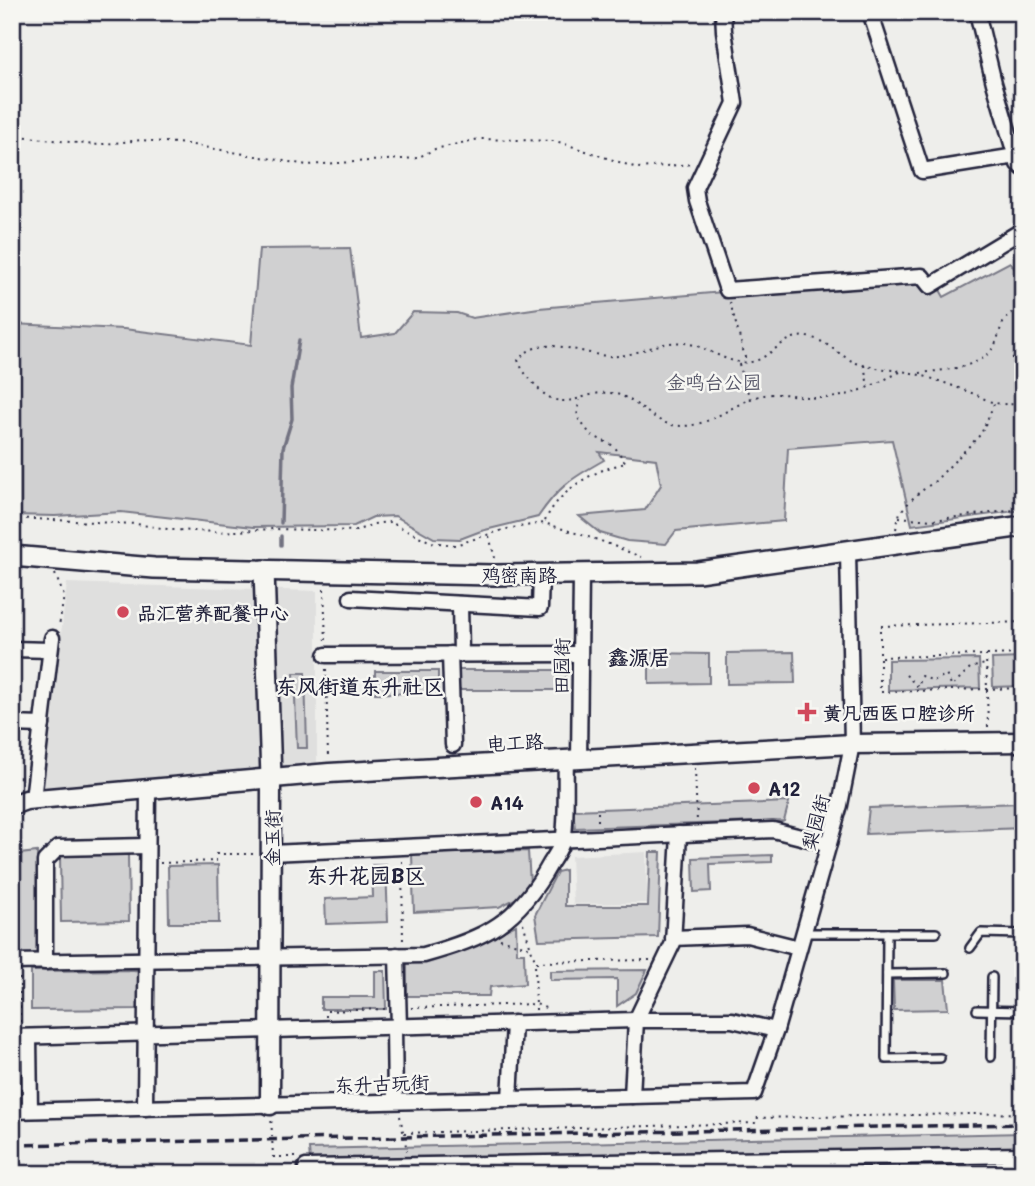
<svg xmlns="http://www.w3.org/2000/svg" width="1035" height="1186" font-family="Mali,'LXGW WenKai TC',sans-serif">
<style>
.built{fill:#dfdfde}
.green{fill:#d0d0d1;stroke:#797986;stroke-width:2}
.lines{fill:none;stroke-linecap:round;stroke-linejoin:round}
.stream{stroke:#727281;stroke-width:3.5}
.service-casing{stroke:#22223b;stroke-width:12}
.minor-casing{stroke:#22223b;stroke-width:19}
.tertiary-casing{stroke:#22223b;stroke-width:23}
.secondary-casing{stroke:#22223b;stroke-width:24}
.path{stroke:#22223b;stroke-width:2;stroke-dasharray:2 5;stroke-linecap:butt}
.service{stroke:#f6f6f2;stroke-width:7}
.minor{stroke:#f6f6f2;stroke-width:14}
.tertiary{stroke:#f6f6f2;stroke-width:18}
.secondary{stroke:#f6f6f2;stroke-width:19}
.rail{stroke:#22223b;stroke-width:3.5;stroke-dasharray:10 5;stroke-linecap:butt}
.path-bridge{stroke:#22223b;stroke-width:2;stroke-dasharray:2 5;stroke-linecap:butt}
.poi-dot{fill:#d1495b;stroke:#f6f6f2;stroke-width:2.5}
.labels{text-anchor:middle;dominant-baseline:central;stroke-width:5;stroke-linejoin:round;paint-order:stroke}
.park-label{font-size:19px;fill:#565668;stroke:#f6f6f2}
.street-label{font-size:19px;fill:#22223b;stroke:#f6f6f2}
.poi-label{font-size:19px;font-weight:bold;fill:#22223b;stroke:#f6f6f2;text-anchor:start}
.neighbourhood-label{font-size:21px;font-weight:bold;fill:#22223b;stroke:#f6f6f2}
</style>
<rect width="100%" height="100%" fill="#eeeeeb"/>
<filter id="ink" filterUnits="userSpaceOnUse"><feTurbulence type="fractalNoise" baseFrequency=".0143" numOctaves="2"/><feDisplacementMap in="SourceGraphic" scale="14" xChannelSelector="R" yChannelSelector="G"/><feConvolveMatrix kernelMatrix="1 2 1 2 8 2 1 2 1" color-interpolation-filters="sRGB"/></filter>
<g filter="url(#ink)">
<g class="built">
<path d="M67 583 317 591V765L43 787Z"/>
<path d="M646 852 647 903 573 904 571 856Z"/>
<rect x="197" y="1162" width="58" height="12"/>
</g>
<g class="green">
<path d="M350 248 361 338 395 333 413 312 457 313 472 318 539 308 931 274 944 297 1010 262 1023 281V510L912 525 892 440 788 448 784 521 676 531 666 544 627 541 600 533 579 516 645 510 661 485 656 459 599 452 604 460C572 478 559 486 538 517L481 531 460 539 434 538 395 516 373 517 354 526 253 527 121 512 55 516 12 515V324L124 329 251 345 259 249Z"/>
<path d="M794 652 795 683 727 684V653Z"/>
<path d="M649 653 709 654V683L649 684Z"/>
<path d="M1023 658V686L993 687 992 659Z"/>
<path d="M979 659 980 688 888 690V660Z"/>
<rect x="457" y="670" width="109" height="20"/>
<path d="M375 671H438V694L375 693Z"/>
<path d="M294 673H305L307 748H297Z"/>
<path d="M789 802 784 821 575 828 573 810Z"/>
<path d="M1022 803 1023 828 866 834 869 808Z"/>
<path d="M528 851 530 883 515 899 499 907 414 912 412 854Z"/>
<path d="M37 852 38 955H12V855Z"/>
<path d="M650 852H661L658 937 539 940 535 915 557 872 565 870V906H648Z"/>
<path d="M60 855H128L129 921 61 922Z"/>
<path d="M772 855V862L710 864 711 891 694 892 693 858Z"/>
<path d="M218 865 219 923H169L168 866Z"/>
<path d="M372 865H386L388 922 326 924 325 899 373 897Z"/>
<path d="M516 925 517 953H524L525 984 490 987 489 996H407V958L460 951Z"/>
<path d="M140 970 141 1009 31 1010V971Z"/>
<path d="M647 970 636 993 617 1006V979L550 980V971Z"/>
<path d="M375 971H385L386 1009H321V997H375Z"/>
<path d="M893 980H945L948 1009 894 1010Z"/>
<path d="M1023 1133V1148L310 1161 309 1149Z"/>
</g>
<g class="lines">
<g class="stream">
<path d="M281 523 283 448 292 419 291 388 299 340"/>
<path d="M281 545V536"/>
</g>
<g class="service-casing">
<g id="service">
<path d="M804 933H887L886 1059 940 1058"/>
<path d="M887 933H936"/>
<path d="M970 948 981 933 1023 934"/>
<path d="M887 974 946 973"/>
<path d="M977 1010 1023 1011"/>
<path d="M991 1057 992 977"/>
</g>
</g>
<g class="minor-casing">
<g id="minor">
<path d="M723 12 724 31 735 103 695 188 697 201 727 290 922 276 930 286 1023 230"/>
<path d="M870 12 922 171 1016 156"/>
<path d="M977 12 994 83 1018 164 1023 168"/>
<path d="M351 598 540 608 541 574"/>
<path d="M460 604 461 654"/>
<path d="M12 649 50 650"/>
<path d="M450 654 453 745"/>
<path d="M326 655 580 654"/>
<path d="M12 724 42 725"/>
<path d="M579 760 581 574"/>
<path d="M33 799 52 638"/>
<path d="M271 853 773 830 829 844"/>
<path d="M673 938 747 935 799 948"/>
<path d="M397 955 399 1027"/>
<path d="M12 962 424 955C486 938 518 922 550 864 555 856 563 845 564 835 567 811 565 785 566 760"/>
<path d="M45 962V861L58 848 147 846"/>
<path d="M394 1028 395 1101"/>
<path d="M12 1037 636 1020H732L776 1030"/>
<path d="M29 1037 30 1110"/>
<path d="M632 1096 636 1020 673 943 679 834"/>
<path d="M510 1099 514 1023"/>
<path d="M145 1108 148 789"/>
<path d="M12 1111 754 1093 776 1030 840 805 852 744 848 552"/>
<path d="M307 1174 306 1167 1023 1155"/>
</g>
</g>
<g class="tertiary-casing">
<g id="tertiary">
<path d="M12 805 26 800 329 773 852 744 1023 742"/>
<path d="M270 1105 271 778"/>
</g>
</g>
<g class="secondary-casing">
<g id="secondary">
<path d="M12 556 154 568 494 575 698 572 1023 526"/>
<path d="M264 570 271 778"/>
</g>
</g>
<g class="path">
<path d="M12 135 94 145 141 140 187 144 307 165 417 158 435 149 479 139 556 141 637 168 693 164"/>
<path d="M730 302 746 361"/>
<path d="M1012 358 1023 356"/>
<path d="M739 364 750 399"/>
<path d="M864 365 868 386"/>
<path d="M900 372C875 384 853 397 825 398 801 399 781 389 756 397 727 407 705 431 672 425 649 420 634 395 610 393 582 390 563 417 536 386 528 377 522 371 518 360 544 329 585 359 618 356 642 354 659 340 685 343 708 346 728 366 751 362 772 358 784 333 807 337 826 339 841 358 859 364 878 370 897 369 916 374 936 379 958 388 977 395 983 398 989 402 996 403 1005 405 1014 404 1023 404"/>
<path d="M920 373C942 370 979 369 993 348 1001 335 998 325 1011 313L1023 314"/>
<path d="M899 517 932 520 1023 509"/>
<path d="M12 518 136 524 174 530 218 532 274 529 356 531 373 524 390 522 431 542 455 545 506 529 544 523 601 541 641 557"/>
<path d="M545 521C559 490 593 470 626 463L614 446 591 435 577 417 579 400"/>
<path d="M896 529 900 512 916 495 935 481 981 434 994 404"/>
<path d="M489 536 495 558"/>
<path d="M55 574 64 596 59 626"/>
<path d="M324 589 326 642"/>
<path d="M987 655 1023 654"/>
<path d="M880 658V692L1023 688"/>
<path d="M326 669 328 758"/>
<path d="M906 675 918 687 922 676 933 681 946 675 952 686 970 668 985 664"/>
<path d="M988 727 986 655 880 657V626L1023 622"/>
<path d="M695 768 697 822"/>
<path d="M12 779 21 777"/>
<path d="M598 812V825"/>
<path d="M402 861 403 943"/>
<path d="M160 863 216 861V854H256"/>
<path d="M523 923 535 961"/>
<path d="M500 939 531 948"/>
<path d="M411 1008 536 1004 548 1009"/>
<path d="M536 1010 535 962 650 960"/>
<path d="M326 1017V1011L385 1009"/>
<path d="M20 1022V975"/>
<path d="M400 1116 407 1151"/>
<path d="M404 1133 755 1123 756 1118 1023 1113"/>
<path d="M273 1157H296"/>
</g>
<use href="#service" class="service"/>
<use href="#minor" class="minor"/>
<use href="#tertiary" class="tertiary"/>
<use href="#secondary" class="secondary"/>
<path class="rail" d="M12 1145 1023 1124"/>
<path class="path-bridge" d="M271 1114 273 1157"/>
</g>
</g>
<g class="poi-dot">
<circle cx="123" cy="612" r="7"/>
<path d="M803.5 701.5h7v7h7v7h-7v7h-7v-7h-7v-7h7z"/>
<circle cx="754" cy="788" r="7"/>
<circle cx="476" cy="802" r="7"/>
</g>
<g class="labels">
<g class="park-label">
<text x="714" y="381">金鸣台公园</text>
</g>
<g class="street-label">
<text x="519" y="574">鸡密南路</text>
<text transform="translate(561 666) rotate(-89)">田园街</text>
<text transform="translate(515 742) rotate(-3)">电工路</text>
<text transform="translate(815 822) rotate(-75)">梨园街</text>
<text transform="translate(271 838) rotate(-90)">金玉街</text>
<text transform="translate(382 1083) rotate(-2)">东升古玩街</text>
</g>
<g class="poi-label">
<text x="137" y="612">品汇营养配餐中心</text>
<text x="823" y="712">黄凡西医口腔诊所</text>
<text x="768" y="788">A12</text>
<text x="490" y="802">A14</text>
</g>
<g class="neighbourhood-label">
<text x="639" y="656">鑫源居</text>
<text x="360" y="685">东风街道东升社区</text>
<text x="366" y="874">东升花园B区</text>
</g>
</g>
<rect width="1035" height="1186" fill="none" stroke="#f6f6f2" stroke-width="42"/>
<rect x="21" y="21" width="993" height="1144" fill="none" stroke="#22223b" stroke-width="2.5" filter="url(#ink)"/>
</svg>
